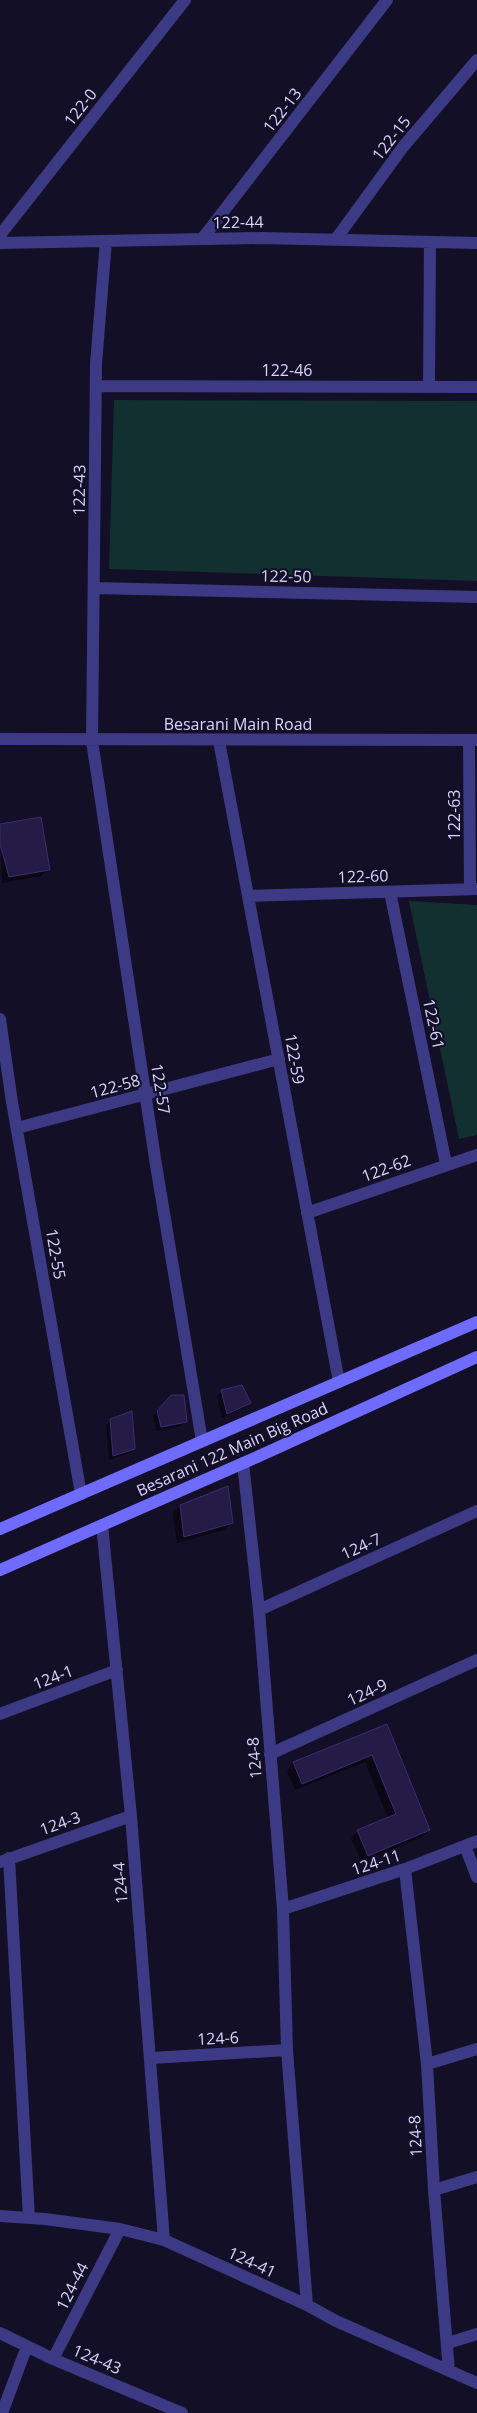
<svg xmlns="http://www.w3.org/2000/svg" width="477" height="2413" font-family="'Open Sans',sans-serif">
  <rect width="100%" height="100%" fill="#130f26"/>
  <path fill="#12302f" d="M114 400 477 401V581L109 569Z
    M409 901 477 905V1135L459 1139Z"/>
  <path fill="#0007" d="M0 825 48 869 41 876 2 883Z
    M222 1391 249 1402 245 1407 222 1418 217 1396Z
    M172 1397 185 1421 181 1426 156 1431 153 1416Z
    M111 1420 134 1448 129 1453 109 1460 106 1425Z
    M180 1506 231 1523 224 1530 177 1543 173 1513Z
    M386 1725 429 1830 422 1837 361 1862 351 1838 358 1831 388 1818 365 1762 295 1790 287 1771 294 1763Z"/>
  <path fill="#241b47" stroke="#3b2d73" d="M41 817 50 870 9 877 0 844V824Z
    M242 1385 251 1403 227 1414 221 1390Z
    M171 1395H184L187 1422 161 1427 157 1411Z
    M132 1411 135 1449 113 1456 110 1419Z
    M228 1486 233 1523 184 1537 180 1505Z
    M387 1724 430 1830 368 1856 357 1830 396 1814 372 1755 302 1784 293 1762Z"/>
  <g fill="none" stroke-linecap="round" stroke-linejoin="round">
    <path stroke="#3d3a85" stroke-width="12" d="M0 235 185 0
      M202 239 387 0
      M336 239 403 147 477 60
      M106 241 96 364 92 741 156 1165 202 1441
      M0 243 261 238 477 243
      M96 386 477 387
      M429 387 430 242
      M94 588 477 597
      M0 739 477 740
      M469 740 470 889
      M219 741 339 1382
      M390 892 446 1164
      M249 896 477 889
      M0 1019 12 1102 81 1494
      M17 1128 279 1059
      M307 1213 477 1155
      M243 1463 259 1610 283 1909 287 2050 307 2305
      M102 1525 131 1816 164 2240
      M259 1610 477 1511
      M0 1714 117 1670
      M270 1754 477 1660
      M465 1846 477 1877
      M9 1858 29 2218
      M0 1862 131 1816
      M405 1869 427 2064 434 2190 449 2371
      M283 1909 405 1869 477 1841
      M151 2058 287 2050
      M427 2064 477 2049
      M434 2190 477 2177
      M0 2216 45 2219 120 2229 164 2240 307 2305 336 2321 477 2383
      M0 2333 53 2359 182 2413
      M448 2343 477 2334
      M53 2359 120 2229
      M2 2413 27 2346"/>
    <path stroke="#6f6bff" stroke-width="12" d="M0 1529 477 1322
      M0 1570 257 1457 477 1357"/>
  </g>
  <g text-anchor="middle" stroke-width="4.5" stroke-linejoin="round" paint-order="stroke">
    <g font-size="16" fill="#d9d4ff" stroke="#130f26">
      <text transform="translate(80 107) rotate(-52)" y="6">122-0</text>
      <text transform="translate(282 110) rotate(-52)" y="6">122-13</text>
      <text transform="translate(391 138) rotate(-52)" y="6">122-15</text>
      <text transform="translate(238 222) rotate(-1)" y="6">122-44</text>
      <text x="287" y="376">122-46</text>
      <text transform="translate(79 490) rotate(-89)" y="6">122-43</text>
      <text transform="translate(286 576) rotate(1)" y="6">122-50</text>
      <text x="238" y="730">Besarani Main Road</text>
      <text transform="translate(454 815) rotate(-90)" y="6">122-63</text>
      <text transform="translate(363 876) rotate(-2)" y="6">122-60</text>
      <text transform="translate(434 1024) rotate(78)" y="6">122-61</text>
      <text transform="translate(295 1059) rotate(80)" y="6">122-59</text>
      <text transform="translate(115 1086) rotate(-15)" y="6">122-58</text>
      <text transform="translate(161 1089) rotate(81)" y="6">122-57</text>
      <text transform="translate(386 1168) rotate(-20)" y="6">122-62</text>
      <text transform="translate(56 1254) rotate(80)" y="6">122-55</text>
      <text transform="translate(232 1449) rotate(-24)" y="6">Besarani 122 Main Big Road</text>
      <text transform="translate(361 1546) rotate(-24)" y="6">124-7</text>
      <text transform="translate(53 1677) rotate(-21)" y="6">124-1</text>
      <text transform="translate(367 1692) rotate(-25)" y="6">124-9</text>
      <text transform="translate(254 1758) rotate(-95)" y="6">124-8</text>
      <text transform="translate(60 1823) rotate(-19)" y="6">124-3</text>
      <text transform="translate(376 1862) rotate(-18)" y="6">124-11</text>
      <text transform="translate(120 1883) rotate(-95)" y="6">124-4</text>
      <text transform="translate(218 2038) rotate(-3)" y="6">124-6</text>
      <text transform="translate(415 2136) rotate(-93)" y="6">124-8</text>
      <text transform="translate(252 2262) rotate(25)" y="6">124-41</text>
      <text transform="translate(72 2286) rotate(-63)" y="6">124-44</text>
      <text transform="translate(97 2359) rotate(23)" y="6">124-43</text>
    </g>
  </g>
</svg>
